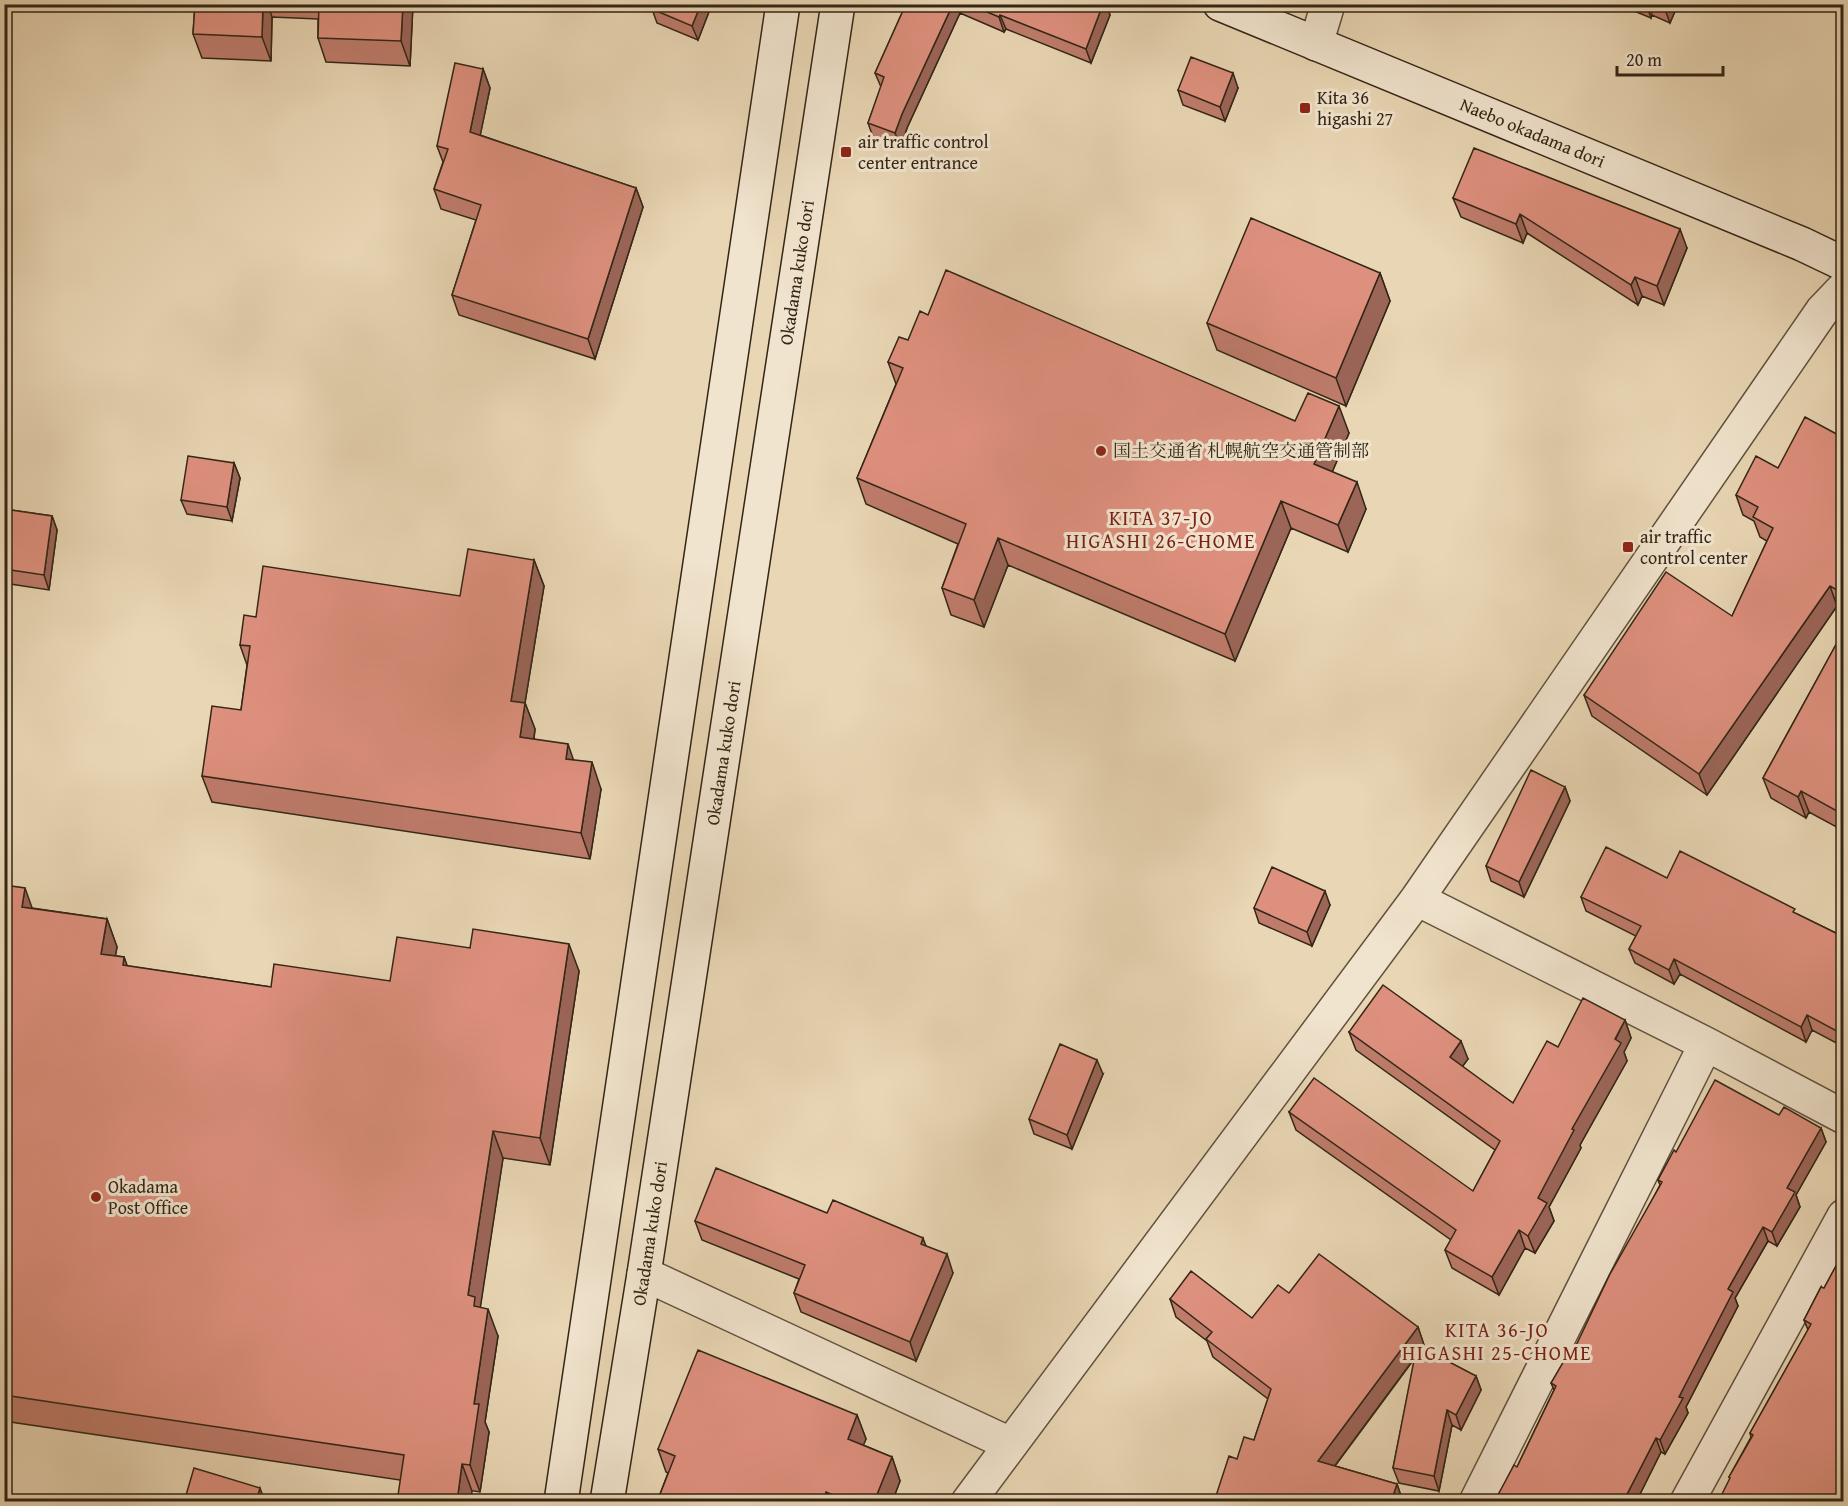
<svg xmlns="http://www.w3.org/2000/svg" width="1848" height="1506" font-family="'Gentium Book Plus','Noto Serif JP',serif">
  <rect width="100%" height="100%" fill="#e9d6b4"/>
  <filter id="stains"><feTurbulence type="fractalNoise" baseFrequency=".00333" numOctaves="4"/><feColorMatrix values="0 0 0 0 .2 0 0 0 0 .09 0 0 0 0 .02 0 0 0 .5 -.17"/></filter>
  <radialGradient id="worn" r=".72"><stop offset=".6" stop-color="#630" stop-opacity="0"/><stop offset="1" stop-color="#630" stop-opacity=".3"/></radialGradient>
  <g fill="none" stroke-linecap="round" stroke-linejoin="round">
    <g stroke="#60523e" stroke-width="36">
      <path id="minor" d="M1316 44 1328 4
        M1417 899 1706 1044 1844 1117
        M644 1274 1010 1444
        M968 1502 1417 899 1822 311 1844 288
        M1476 1502 1706 1044
        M1687 1502 1844 1216"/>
    </g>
    <g stroke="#332616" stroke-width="36">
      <g id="secondary">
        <path id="s1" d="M1220 4 1802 244 1844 264"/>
        <path d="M561 1502 783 4"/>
        <path id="s2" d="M607 1502 644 1274 838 4"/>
      </g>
    </g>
    <use href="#minor" stroke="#f1e4ce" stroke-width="33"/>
    <use href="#secondary" stroke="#f1e4ce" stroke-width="33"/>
  </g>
  <path fill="#bf7c6c" stroke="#332616" stroke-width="1.5" d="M195 4H413L410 66 326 62 318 38V19L272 17 271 61 202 58 193 34Z
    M654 4H712L698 40 657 23 652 9Z
    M906 4H1106L1110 15 1091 63 1006 29 1004 32 960 13 907 128 901 147 873 137 868 123 881 87 875 73Z
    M1617 4H1678L1670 23 1652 15 1651 18Z
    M483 69 490 88 480 135 636 188 643 207 595 359 459 315 452 295 476 220 441 209 434 189 443 162 437 146Z
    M1238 88 1225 121 1183 105 1178 90Z
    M1453 198 1687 248 1664 305 1642 296 1638 305 1527 233 1523 243 1461 217Z
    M1380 273 1390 301 1346 406 1217 350 1207 323Z
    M928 315 1295 421 1349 433 1332 472 1366 509 1348 552 1291 528 1235 661 1008 565 984 627 951 615 942 588 958 544 866 504 857 478 896 384 888 362 908 340Z
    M1844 438V610L1837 606 1707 795 1592 716 1584 695 1732 616 1767 541 1760 537 1754 521 1743 515 1736 495 1778 468Z
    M234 463 240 478 232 521 187 514 181 500Z
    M4 509 52 516 57 530 49 590 4 583Z
    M534 560 544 586 525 703 535 729 534 739 573 760 601 789 590 859 212 802 202 776 241 710 247 665 240 645 256 617 460 596Z
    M1844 630V831L1809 812 1806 818 1771 798 1763 778Z
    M1565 787 1570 801 1524 897 1491 881 1486 866Z
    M1667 878 1797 914 1844 937V1047L1812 1030 1806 1042 1680 974 1674 984 1635 963 1629 949 1636 936 1586 911 1581 897Z
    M4 885 32 908 107 919 117 947 115 956 124 957 127 966 271 987 579 971 550 1165 503 1158 480 1307 498 1336 485 1422 489 1432 480 1492 4 1421Z
    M1330 905 1312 946 1259 923 1254 908Z
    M1625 1020 1631 1038 1624 1052 1627 1061 1580 1145 1581 1148 1549 1207 1554 1221 1535 1253 1525 1248 1499 1295 1452 1268 1445 1250 1451 1240 1296 1130 1289 1112 1473 1191 1495 1150 1356 1050 1349 1032 1468 1059 1462 1067 1513 1103 1558 1047Z
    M1103 1074 1072 1149 1034 1134 1029 1119Z
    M1779 1115 1821 1128 1826 1142 1796 1195 1800 1207 1777 1246 1768 1241 1735 1298 1738 1306 1686 1407 1688 1413 1665 1454 1661 1452 1636 1502H1500L1498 1495 1517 1467 1554 1390 1551 1383 1572 1354 1660 1185 1658 1180 1676 1152Z
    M827 1213 926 1246 953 1273 916 1361 801 1312 794 1293 799 1279 702 1240 695 1221Z
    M1821 1287 1844 1502 1730 1479 1729 1477 1751 1437 1750 1433 1808 1330 1804 1320Z
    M1289 1293 1418 1327 1424 1345 1422 1348 1476 1376 1481 1390 1461 1430 1452 1425 1439 1491 1399 1483 1393 1468 1415 1358 1335 1466 1397 1484 1403 1502H1214L1254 1440 1268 1399 1213 1357 1207 1341 1176 1317 1170 1299 1252 1318Z
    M857 1415 866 1439 863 1445 892 1457 900 1481 892 1502H657L668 1473 666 1472 658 1449Z"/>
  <path fill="#9b6558" stroke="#332616" stroke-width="1.5" d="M263 4H268L272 17 271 61 262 37Z
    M403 4H413L410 66 401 41Z
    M701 4H712L698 40 692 26Z
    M953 4H957L960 13 907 128 901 147 895 133 902 114Z
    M1103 4H1106L1110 15 1091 63 1086 49Z
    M1646 4H1648L1652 15 1651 18Z
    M1663 4H1678L1670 23Z
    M1000 15 1006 29 1004 32 999 17Z
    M483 69 490 88 477 151 470 132Z
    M1233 73 1238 88 1225 121 1220 107Z
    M636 188 643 207 595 359 588 339Z
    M1520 214 1527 233 1523 243 1516 224Z
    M1680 229 1687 248 1664 305 1657 286Z
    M1380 273 1390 301 1346 406 1336 378Z
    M1635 277 1642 296 1638 305 1631 285Z
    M1339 406 1349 433 1324 491 1314 464Z
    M234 463 240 478 232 521 227 507Z
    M1357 482 1366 509 1348 552 1338 525Z
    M1281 501 1291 528 1235 661 1225 634Z
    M52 516 57 530 49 590 44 575Z
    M998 538 1008 565 984 627 974 600Z
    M534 560 544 586 521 727 511 701Z
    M1830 586 1837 606 1707 795 1699 774Z
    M525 703 535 729 530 764 520 737Z
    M568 744 577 770 566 759Z
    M592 762 601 789 590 859 581 833Z
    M1565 787 1570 801 1524 897 1519 882Z
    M1801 791 1809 812 1806 818 1798 797Z
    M25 888 35 916 22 907Z
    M1325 891 1330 905 1312 946 1307 932Z
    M107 919 117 947 111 981 101 954Z
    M569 944 579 971 550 1165 540 1138Z
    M124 957 134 984 123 965Z
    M1674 959 1680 974 1674 984 1669 970Z
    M1807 1015 1812 1030 1806 1042 1801 1027Z
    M1625 1020 1631 1038 1624 1052 1627 1061 1580 1145 1581 1148 1549 1207 1554 1221 1535 1253 1528 1236 1538 1198Z
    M1461 1041 1468 1059 1456 1075 1450 1057Z
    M1097 1060 1103 1074 1072 1149 1067 1135Z
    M1821 1128 1826 1142 1796 1195 1800 1207 1777 1246 1772 1232 1787 1188Z
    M493 1131 503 1158 480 1310 485 1324 468 1295Z
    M1763 1227 1768 1241 1735 1298 1738 1306 1686 1407 1688 1413 1665 1454 1660 1440 1679 1397 1728 1289Z
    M1519 1230 1525 1248 1499 1295 1492 1277Z
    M923 1238 930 1257 921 1244Z
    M947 1254 953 1273 916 1361 910 1342Z
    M488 1309 498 1336 485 1422 489 1432 480 1492 470 1465 474 1404Z
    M1418 1327 1424 1345 1325 1479 1318 1461Z
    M1476 1376 1481 1390 1461 1430 1456 1415Z
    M1447 1410 1452 1425 1439 1491 1434 1476Z
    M857 1415 866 1439 856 1463 848 1439Z
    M1656 1438 1661 1452 1636 1502H1623Z
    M892 1457 900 1481 892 1502H874Z
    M462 1464 472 1491 471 1502H457Z
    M1397 1484 1403 1502H1391Z
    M260 1488 265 1502H256Z
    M826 1492 830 1502H823Z"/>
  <path fill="#de907e" stroke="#332616" stroke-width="1.5" d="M195 4H263L262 37 193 34Z
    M319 4H403L401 41 318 38Z
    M654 4H701L692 26 652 9Z
    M906 4H953L902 114 895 133 868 123 884 77 875 73Z
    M968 4H1103L1086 49 1000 15 999 17Z
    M1191 57 1233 73 1220 107 1178 90Z
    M455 63 483 69 470 132 636 188 588 339 452 295 481 205 434 189 448 149 437 146Z
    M1474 148 1680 229 1657 286 1635 277 1631 285 1520 214 1516 224 1453 198Z
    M1251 218 1380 273 1336 378 1207 323Z
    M946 270 1295 421 1308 393 1339 406 1314 464 1357 482 1338 525 1281 501 1225 634 998 538 974 600 942 588 966 524 857 478 903 368 888 362 899 337 908 340 920 311 928 315Z
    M1805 417 1844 438V594L1830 586 1699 774 1584 695 1666 572 1732 616 1773 528 1753 517 1758 507 1736 495 1756 456 1778 468Z
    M188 456 234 463 227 507 181 500Z
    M4 509 52 516 44 575 4 569Z
    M468 549 534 560 511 701 525 703 520 737 568 744 566 759 592 762 581 833 202 776 212 706 241 710 250 646 240 645 244 615 256 617 263 566 460 596Z
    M1844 630V815L1801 791 1798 797 1763 778Z
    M1531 770 1565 787 1519 882 1486 866Z
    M1606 847 1667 878 1680 851 1795 909 1793 912 1844 937V1035L1807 1015 1801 1027 1674 959 1669 970 1629 949 1641 926 1581 897Z
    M1272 867 1325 891 1307 932 1254 908Z
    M4 885 25 888 22 907 107 919 101 954 124 957 123 965 271 987 274 964 390 981 397 937 470 948 473 929 569 944 540 1138 493 1131 468 1295 475 1297 474 1306 488 1309 474 1404H479L470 1465 462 1464 457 1502H397L404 1455 4 1395Z
    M1383 985 1461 1041 1450 1057 1513 1103 1547 1041 1558 1047 1583 998 1625 1020 1615 1039 1621 1043 1572 1129 1574 1130 1538 1198 1547 1203 1528 1236 1519 1230 1492 1277 1445 1250 1456 1230 1289 1112 1314 1078 1473 1191 1500 1141 1349 1032Z
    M1060 1044 1097 1060 1067 1135 1029 1119Z
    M1715 1080 1779 1115 1784 1107 1821 1128 1787 1188 1795 1192 1772 1232 1763 1227 1728 1289 1733 1292 1679 1397 1683 1398 1660 1440 1656 1438 1623 1502H1500L1502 1497 1498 1495 1514 1465 1517 1467 1556 1386 1551 1383 1569 1352 1572 1354 1610 1274 1662 1182 1658 1180 1674 1150 1676 1152Z
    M716 1168 827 1213 833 1200 923 1238 921 1244 947 1254 910 1342 794 1293 805 1265 695 1221Z
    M1844 1251V1502H1718L1730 1478 1729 1477 1753 1435 1750 1433 1811 1324 1804 1320 1821 1287 1824 1288Z
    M1319 1254 1418 1327 1318 1461 1397 1484 1391 1502H1214L1229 1456 1237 1459 1244 1437 1254 1440 1271 1389 1206 1339 1212 1332 1170 1299 1191 1271 1252 1318 1278 1285 1289 1293Z
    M1417 1345 1476 1376 1456 1415 1447 1410 1434 1476 1393 1468Z
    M698 1350 857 1415 848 1439 892 1457 874 1502H850L826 1492 823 1502H657L675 1456 658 1449Z
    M194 1468 260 1488 256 1502H184Z"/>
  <g fill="#8f2418" stroke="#f1e4ce" stroke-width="2">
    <rect x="1299" y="102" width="12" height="12" rx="3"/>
    <rect x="840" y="146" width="12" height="12" rx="3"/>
    <circle cx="1101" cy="451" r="6"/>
    <rect x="1622" y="541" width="12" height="12" rx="3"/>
    <circle cx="96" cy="1197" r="6"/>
  </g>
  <g text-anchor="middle" stroke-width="6" stroke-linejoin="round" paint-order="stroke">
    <g font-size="18" fill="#332616" stroke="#f1e4ce" text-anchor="start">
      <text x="1317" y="104">Kita 36<tspan x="1317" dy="21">higashi 27</tspan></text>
      <text x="858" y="148">air traffic control<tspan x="858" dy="21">center entrance</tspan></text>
      <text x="1113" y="457">国土交通省 札幌航空交通管制部</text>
      <text x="1640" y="543">air traffic<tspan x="1640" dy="21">control center</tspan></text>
      <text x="108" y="1193">Okadama<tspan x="108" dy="21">Post Office</tspan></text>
    </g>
    <g font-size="18" fill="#332616" stroke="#f1e4ce">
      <text dy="6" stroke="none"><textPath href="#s1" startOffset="338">Naebo okadama dori</textPath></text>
      <text dy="6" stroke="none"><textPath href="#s2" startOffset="1244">Okadama kuko dori</textPath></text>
      <text dy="6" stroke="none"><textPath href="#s2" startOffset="758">Okadama kuko dori</textPath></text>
      <text dy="6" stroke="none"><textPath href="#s2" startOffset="272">Okadama kuko dori</textPath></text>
    </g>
    <g font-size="20" letter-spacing="1.5" fill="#7a1f14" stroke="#f1e4ce">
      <text x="1161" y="525">KITA 37-JO<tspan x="1161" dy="23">HIGASHI 26-CHOME</tspan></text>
      <text x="1497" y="1337">KITA 36-JO<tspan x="1497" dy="23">HIGASHI 25-CHOME</tspan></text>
    </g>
  </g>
  <rect width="1848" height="1506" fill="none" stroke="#e9d6b4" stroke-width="24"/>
  <rect x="6" y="6" width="1836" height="1494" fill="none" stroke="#332616" stroke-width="3"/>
  <rect x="12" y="12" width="1824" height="1482" fill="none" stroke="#332616" stroke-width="1.5"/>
  <path d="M1617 66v9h106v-9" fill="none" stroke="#332616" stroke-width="3"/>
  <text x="1626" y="66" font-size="18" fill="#332616" stroke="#f1e4ce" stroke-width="4.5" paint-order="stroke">20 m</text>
  <rect width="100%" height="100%" filter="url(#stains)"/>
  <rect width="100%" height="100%" fill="url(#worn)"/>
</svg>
